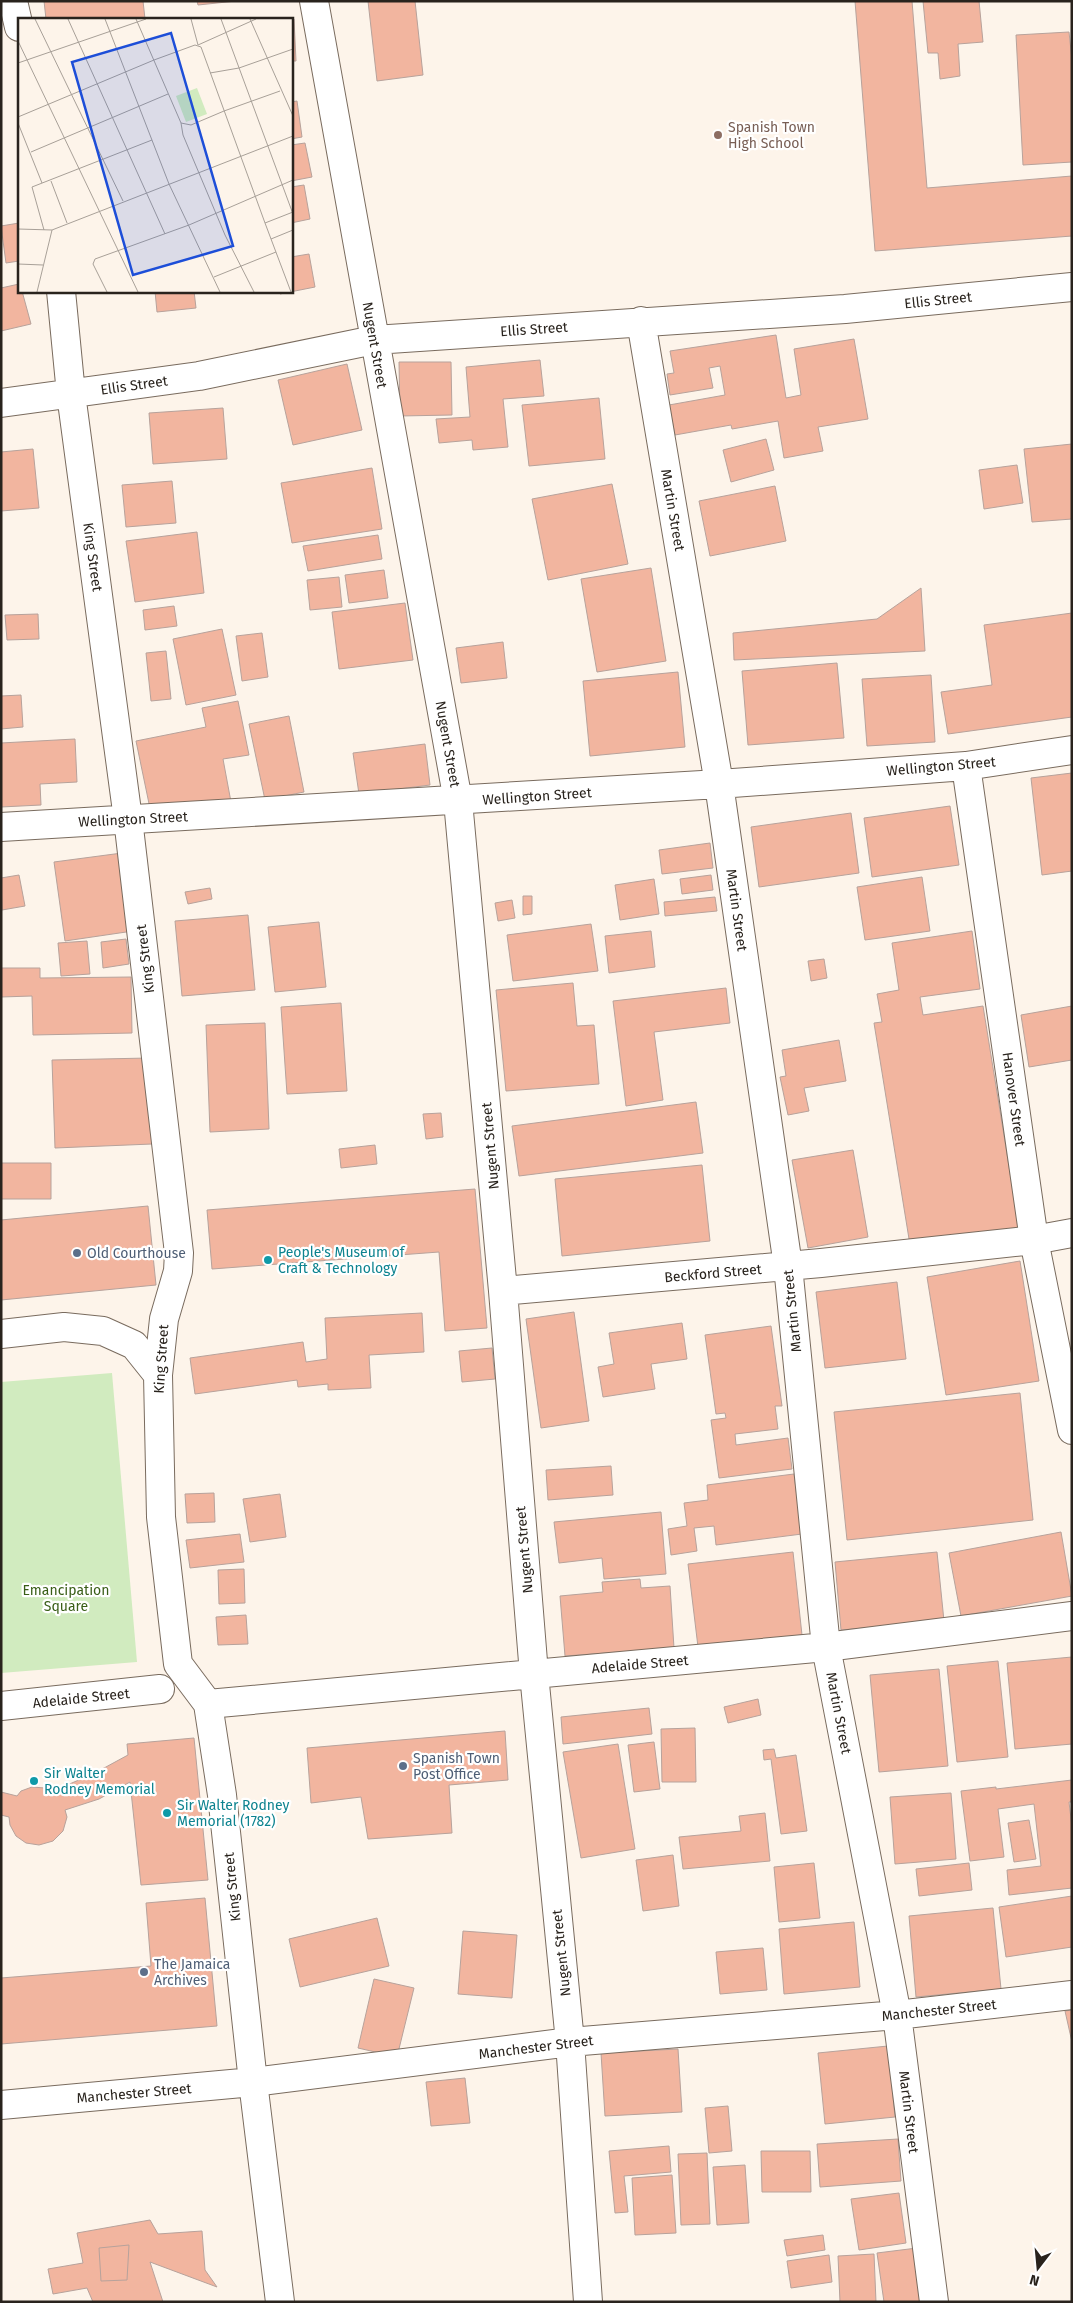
<svg xmlns="http://www.w3.org/2000/svg" width="1073" height="2303" font-family="'Fira Sans',sans-serif">
  <rect width="100%" height="100%" fill="#fdf4ea"/>
  <path fill="#d1ebbf" d="M112 1373 137 1662 1 1673V1382Z"/>
  <path fill="#f2b59f" stroke="#b7a29b" d="M44 1H143L145 19H46Z
    M197 1H236L198 5Z
    M368 1H415L423 75 377 81Z
    M855 1H912L927 188 1072 176V236L875 251Z
    M923 1H979L983 42 958 44 960 76 940 79 938 53H928Z
    M291 19H294L296 61H291Z
    M1069 32 1072 60V162L1023 165 1016 35Z
    M297 101 302 137 291 139V102Z
    M305 143 312 177 291 181V145Z
    M304 185 310 219 291 223V187Z
    M19 223V261L6 263 1 226Z
    M309 254 315 287 280 294V291H291V257Z
    M19 284V291H22L31 324 1 331V288Z
    M155 291H194L196 308 157 312Z
    M776 335 786 398 801 395 794 349 854 339 868 419 818 427 823 451 784 458 778 421 732 429 731 425 675 435 669 405 725 395 720 366 709 368 713 388 670 395 667 374 674 373 670 351Z
    M540 360 544 396 503 399 508 447 473 450 472 440 439 443 436 419 470 417 466 367Z
    M399 362H451L452 415 400 416Z
    M347 364 362 430 293 445 278 380Z
    M599 398 605 459 529 466 522 405Z
    M223 408 227 459 153 464 149 413Z
    M766 439 774 470 731 482 723 450Z
    M1072 444V519L1032 522 1024 449Z
    M33 449 39 508 1 511V452Z
    M1017 465 1023 503 984 509 979 470Z
    M372 468 382 529 292 543 281 483Z
    M172 481 176 523 126 527 122 485Z
    M612 484 628 564 548 580 532 499Z
    M775 486 786 541 710 556 699 501Z
    M197 532 204 593 135 602 126 541Z
    M378 535 382 559 308 571 303 546Z
    M651 568 666 661 597 672 581 579Z
    M384 570 388 598 349 603 345 575Z
    M339 577 342 607 310 610 307 580Z
    M921 588 925 651 734 660 733 633 877 619Z
    M405 603 413 660 339 669 332 612Z
    M174 606 177 626 145 630 143 610Z
    M1072 613V717L948 734 941 692 992 685 984 625Z
    M38 614 39 639 7 640 5 615Z
    M222 629 236 695 186 705 173 639Z
    M262 633 268 677 242 681 236 636Z
    M503 642 507 678 461 683 456 648Z
    M166 651 171 699 151 701 146 653Z
    M837 663 844 738 748 745 742 671Z
    M678 672 685 747 590 756 583 681Z
    M931 675 935 742 867 746 862 679Z
    M21 695 23 727 1 729V696Z
    M238 701 249 755 223 759 231 802 152 818 136 741 206 727 202 708Z
    M289 716 304 792 265 800 249 724Z
    M75 739 77 782 40 784 41 805 1 807V743Z
    M425 744 430 785 359 794 353 753Z
    M1072 773V871L1042 875 1031 778Z
    M950 806 959 865 872 877 864 818Z
    M851 813 859 873 759 887 751 827Z
    M710 843 713 868 662 874 659 850Z
    M122 853 133 931 65 941 54 862Z
    M19 875 25 906 2 910 1 878Z
    M711 875 713 890 682 894 680 879Z
    M922 877 930 931 865 940 857 887Z
    M654 879 659 914 620 920 615 885Z
    M210 888 212 899 188 904 185 892Z
    M523 896H532V914L523 915Z
    M715 897 717 911 665 916 664 902Z
    M512 900 515 918 498 921 495 903Z
    M248 915 255 990 182 996 175 921Z
    M319 922 326 987 275 992 268 927Z
    M591 924 598 971 513 981 507 935Z
    M651 931 655 967 609 973 605 936Z
    M972 931 980 989 920 997 923 1015 983 1006 1019 1228 910 1245 874 1023 882 1022 877 994 899 990 892 943Z
    M126 939 129 964 103 968 101 942Z
    M87 941 90 974 61 976 58 943Z
    M824 959 827 978 811 981 808 961Z
    M1 968H40V978L131 977 132 1033 33 1035 32 996 1 997Z
    M573 983 577 1026 594 1025 599 1084 506 1091 496 990Z
    M726 988 730 1023 654 1032 663 1100 626 1106 613 1001Z
    M341 1003 347 1091 287 1094 281 1007Z
    M1072 1006V1060L1029 1067 1021 1015Z
    M265 1023 269 1129 210 1132 206 1025Z
    M839 1040 846 1081 804 1088 809 1111 788 1115 780 1077 786 1076 782 1050Z
    M149 1058 152 1144 55 1148 52 1060Z
    M696 1102 703 1153 519 1176 512 1126Z
    M441 1113 443 1137 426 1139 423 1114Z
    M375 1145 377 1164 341 1168 339 1149Z
    M853 1150 868 1237 808 1248 792 1160Z
    M1 1163H51V1199H1Z
    M702 1165 710 1241 562 1256 555 1179Z
    M475 1189 487 1328 445 1331 439 1252 212 1269 207 1210Z
    M148 1206 156 1285 1 1300V1220Z
    M1020 1261 1039 1381 946 1395 927 1277Z
    M897 1282 906 1359 825 1368 816 1292Z
    M574 1312 589 1421 541 1428 526 1319Z
    M422 1313 424 1352 369 1355 371 1388 328 1390V1384L298 1387 297 1380 195 1394 190 1358 303 1342 306 1362 327 1359 325 1318Z
    M682 1323 687 1359 651 1364 655 1389 603 1397 598 1367 614 1364 609 1333Z
    M771 1326 782 1406H775L778 1429 735 1434 736 1445 788 1438 792 1469 719 1478 711 1420 726 1418 725 1413 716 1414 705 1335Z
    M492 1348 495 1379 462 1382 459 1351Z
    M1020 1393 1033 1520 847 1540 834 1412Z
    M611 1466 613 1495 548 1500 546 1470Z
    M794 1474 802 1534 716 1545 714 1526 694 1528 697 1551 671 1555 668 1529 687 1526 684 1503 708 1500 707 1485Z
    M214 1493 215 1522 187 1523 185 1494Z
    M280 1494 286 1537 250 1542 243 1499Z
    M661 1512 666 1574 604 1579 602 1558 559 1563 554 1522Z
    M1061 1532 1072 1596 961 1616 949 1553Z
    M240 1534 244 1562 190 1568 186 1540Z
    M793 1552 802 1635 698 1647 688 1564Z
    M937 1552 944 1621 841 1630 835 1562Z
    M244 1569 245 1603 219 1604 218 1570Z
    M640 1579 641 1588 670 1586 674 1648 565 1656 560 1596 603 1592 602 1582Z
    M246 1615 248 1644 218 1645 216 1617Z
    M1072 1657V1744L1015 1749 1007 1663Z
    M998 1661 1008 1757 957 1762 947 1666Z
    M939 1669 948 1766 879 1772 870 1675Z
    M758 1699 761 1715 728 1723 724 1707Z
    M649 1708 652 1734 563 1744 561 1717Z
    M695 1728 696 1782H662L661 1729Z
    M505 1731 508 1780 449 1785 452 1833 368 1839 361 1797 311 1803 307 1748Z
    M194 1738 208 1880 141 1885 130 1782 99 1799 65 1810 67 1817 63 1831 53 1841 39 1845 26 1843 16 1836 10 1825 9 1817 1 1815V1792L17 1796 21 1791 32 1787 45 1788 53 1791 93 1774 128 1755 127 1744Z
    M654 1742 660 1789 634 1792 628 1745Z
    M618 1744 635 1849 581 1858 563 1752Z
    M774 1749 776 1758 796 1755 807 1831 781 1834 771 1759 764 1760 763 1750Z
    M1072 1780V1802H1069L1072 1827V1888L1009 1895 1007 1870 1041 1866 1034 1804 998 1809 1004 1857 970 1861 961 1791 996 1787V1789Z
    M951 1793 956 1859 895 1864 890 1797Z
    M765 1813 770 1861 683 1869 679 1837 741 1831 739 1816Z
    M1029 1820 1036 1859 1014 1862 1008 1823Z
    M673 1855 679 1906 643 1911 636 1860Z
    M814 1863 820 1918 779 1922 774 1867Z
    M969 1863 972 1890 919 1896 916 1869Z
    M1072 1896V1947L1006 1957 999 1907Z
    M205 1898 217 2026 1 2044V1978L151 1966 146 1903Z
    M993 1908 1001 1989 916 1997 909 1916Z
    M377 1918 389 1966 300 1987 289 1939Z
    M854 1922 860 1987 784 1994 779 1929Z
    M463 1931 517 1935 512 1998 458 1994Z
    M763 1948 767 1990 720 1994 716 1952Z
    M374 1979 414 1988 397 2057 358 2048Z
    M1072 2010V2042L1065 2011Z
    M888 2046 895 2117 825 2124 818 2053Z
    M678 2049 682 2112 605 2116 601 2053Z
    M465 2078 470 2123 431 2126 426 2082Z
    M728 2106 732 2151 709 2153 705 2108Z
    M898 2139 901 2181 820 2187 817 2144Z
    M669 2146 671 2172 624 2176 628 2212 615 2213 609 2151Z
    M761 2151H810L811 2192H762Z
    M707 2153 710 2224 681 2225 678 2154Z
    M745 2165 749 2223 717 2225 713 2167Z
    M672 2175 676 2233 635 2235 632 2178Z
    M899 2193 906 2243 859 2250 851 2199Z
    M150 2220 158 2234 202 2231 205 2270 217 2287 150 2262 163 2302H93L87 2288 53 2294 48 2269 83 2263 77 2233Z
    M823 2235 825 2250 787 2256 784 2240Z
    M129 2245 127 2280 101 2281 99 2248Z
    M917 2248 925 2302H884L877 2253Z
    M874 2254 876 2302H840L838 2256Z
    M829 2255 832 2282 791 2288 787 2261Z"/>
  <g fill="none" stroke-linecap="round" stroke-linejoin="round">
    <g stroke="#796b5e" stroke-width="30">
      <path id="minor" d="M13 1 19 27
        M314 1 458 801 503 1291 534 1674 570 2042 588 2302
        M61 291 71 394 128 819 179 1253 178 1271 164 1319 158 1375
        M641 321 719 784 788 1266 826 1647 897 2015 934 2302
        M1 403 199 376 374 340 845 309 1072 287
        M966 766 1034 1240 1072 1430
        M1 827 719 784 966 766 1072 750
        M503 1291 821 1263 1034 1240 1072 1233
        M208 1704 826 1647 1072 1616
        M1 1706 160 1689
        M253 2082 570 2042 897 2015 1072 1995"/>
    </g>
    <g stroke="#796b5e" stroke-width="30">
      <path id="major" d="M1 1334 64 1327 103 1331 134 1345 158 1375 161 1517 178 1664 208 1704 222 1795 253 2082 280 2302
        M1 2105 253 2082"/>
    </g>
    <use href="#minor" stroke="#fff" stroke-width="28"/>
    <use href="#major" stroke="#fff" stroke-width="28"/>
  </g>
  <circle fill="#8d6e63" stroke="#fff" stroke-width="2" cx="718" cy="135" r="5"/>
  <g fill="#5c6f8a" stroke="#fff" stroke-width="2">
    <circle cx="77" cy="1253" r="5"/>
    <circle cx="403" cy="1766" r="5"/>
    <circle cx="144" cy="1972" r="5"/>
  </g>
  <g fill="#0f9aa8" stroke="#fff" stroke-width="2">
    <circle cx="268" cy="1260" r="5"/>
    <circle cx="34" cy="1781" r="5"/>
    <circle cx="167" cy="1813" r="5"/>
  </g>
  <g text-anchor="middle" stroke-width="4.5" stroke-linejoin="round" paint-order="stroke">
    <g font-size="14" fill="#785e54" stroke="#fff" text-anchor="start">
      <text x="728" y="132">Spanish Town<tspan x="728" dy="16">High School</tspan></text>
    </g>
    <g font-size="14" fill="#29231d" stroke="#fff">
      <text transform="translate(938 300) rotate(-6)" y="5">Ellis Street</text>
      <text transform="translate(534 329) rotate(-4)" y="5">Ellis Street</text>
      <text transform="translate(375 345) rotate(80)" y="5">Nugent Street</text>
      <text transform="translate(134 385) rotate(-8)" y="5">Ellis Street</text>
      <text transform="translate(673 510) rotate(80)" y="5">Martin Street</text>
      <text transform="translate(93 557) rotate(82)" y="5">King Street</text>
      <text transform="translate(448 744) rotate(80)" y="5">Nugent Street</text>
      <text transform="translate(941 766) rotate(-5)" y="5">Wellington Street</text>
      <text transform="translate(537 796) rotate(-4)" y="5">Wellington Street</text>
      <text transform="translate(133 819) rotate(-3)" y="5">Wellington Street</text>
      <text transform="translate(737 910) rotate(82)" y="5">Martin Street</text>
      <text transform="translate(145 959) rotate(-97)" y="5">King Street</text>
      <text transform="translate(1014 1099) rotate(82)" y="5">Hanover Street</text>
      <text transform="translate(490 1146) rotate(-95)" y="5">Nugent Street</text>
      <text transform="translate(713 1273) rotate(-5)" y="5">Beckford Street</text>
      <text transform="translate(792 1311) rotate(-96)" y="5">Martin Street</text>
      <text transform="translate(161 1359) rotate(-86)" y="5">King Street</text>
      <text transform="translate(524 1550) rotate(-95)" y="5">Nugent Street</text>
      <text transform="translate(640 1664) rotate(-5)" y="5">Adelaide Street</text>
      <text transform="translate(81 1698) rotate(-6)" y="5">Adelaide Street</text>
      <text transform="translate(839 1713) rotate(79)" y="5">Martin Street</text>
      <text transform="translate(232 1887) rotate(-96)" y="5">King Street</text>
      <text transform="translate(561 1953) rotate(-96)" y="5">Nugent Street</text>
      <text transform="translate(939 2010) rotate(-6)" y="5">Manchester Street</text>
      <text transform="translate(536 2047) rotate(-7)" y="5">Manchester Street</text>
      <text transform="translate(134 2093) rotate(-5)" y="5">Manchester Street</text>
      <text transform="translate(909 2112) rotate(83)" y="5">Martin Street</text>
    </g>
    <g font-size="14" fill="#0d838f" stroke="#fff" text-anchor="start">
      <text x="278" y="1257">People's Museum of<tspan x="278" dy="16">Craft &amp; Technology</tspan></text>
      <text x="44" y="1778">Sir Walter<tspan x="44" dy="16">Rodney Memorial</tspan></text>
      <text x="177" y="1810">Sir Walter Rodney<tspan x="177" dy="16">Memorial (1782)</tspan></text>
    </g>
    <g font-size="14" fill="#4e5e75" stroke="#fff" text-anchor="start">
      <text x="87" y="1258">Old Courthouse</text>
      <text x="413" y="1763">Spanish Town<tspan x="413" dy="16">Post Office</tspan></text>
      <text x="154" y="1969">The Jamaica<tspan x="154" dy="16">Archives</tspan></text>
    </g>
    <g font-size="14" fill="#395e17" stroke="#fff">
      <text x="66" y="1595">Emancipation<tspan x="66" dy="16">Square</tspan></text>
    </g>
  </g>
  <g transform="translate(18 18)">
    <rect width="275" height="275" fill="#fdf4ea"/>
    <path d="M179 70 189 96 168 104 158 78Z" fill="#d1ebbf"/>
    <path fill="none" stroke="#a8a098" stroke-width="1" d="M17 1 105 183M50 1 147 216M87 1 151 166 202 274M118 1 163 105 173 107 206 93M173 1 180 27 238 1M203 1 275 196M232 1 275 98M0 23 120 274M136 42 177 27 183 29 247 205 275 194M0 45 128 1M192 55 221 50 275 31M206 93 262 73M0 99 136 42M0 105 24 165M163 105 165 117 207 217 236 274M13 134 150 76M33 163 49 205M247 205 273 274M0 211 34 212 19 274M26 212 14 169 134 122M34 212 275 118M253 221 275 212M0 246 25 247M196 259 258 234M89 274 75 246 77 241 171 207 275 162"/>
    <path fill="#1d4ed8" fill-opacity="0.15" stroke="#1d4ed8" stroke-width="2.5" d="M153 15 215 228 115 257 54 44Z"/>
    <rect width="275" height="275" fill="none" stroke="#29231d" stroke-width="2.5"/>
  </g>
  <rect width="1073" height="2303" fill="none" stroke="#29231d" stroke-width="5"/>
  <g transform="translate(1038 2268) rotate(196)" stroke="#ffffff" stroke-width="4" paint-order="stroke">
  <path d="M0-4L9 19L0 12L-9 19Z" fill="#29231d"/>
  <text y="-8" font-size="14" font-weight="bold" text-anchor="middle" fill="#29231d">N</text>
  </g>
</svg>
